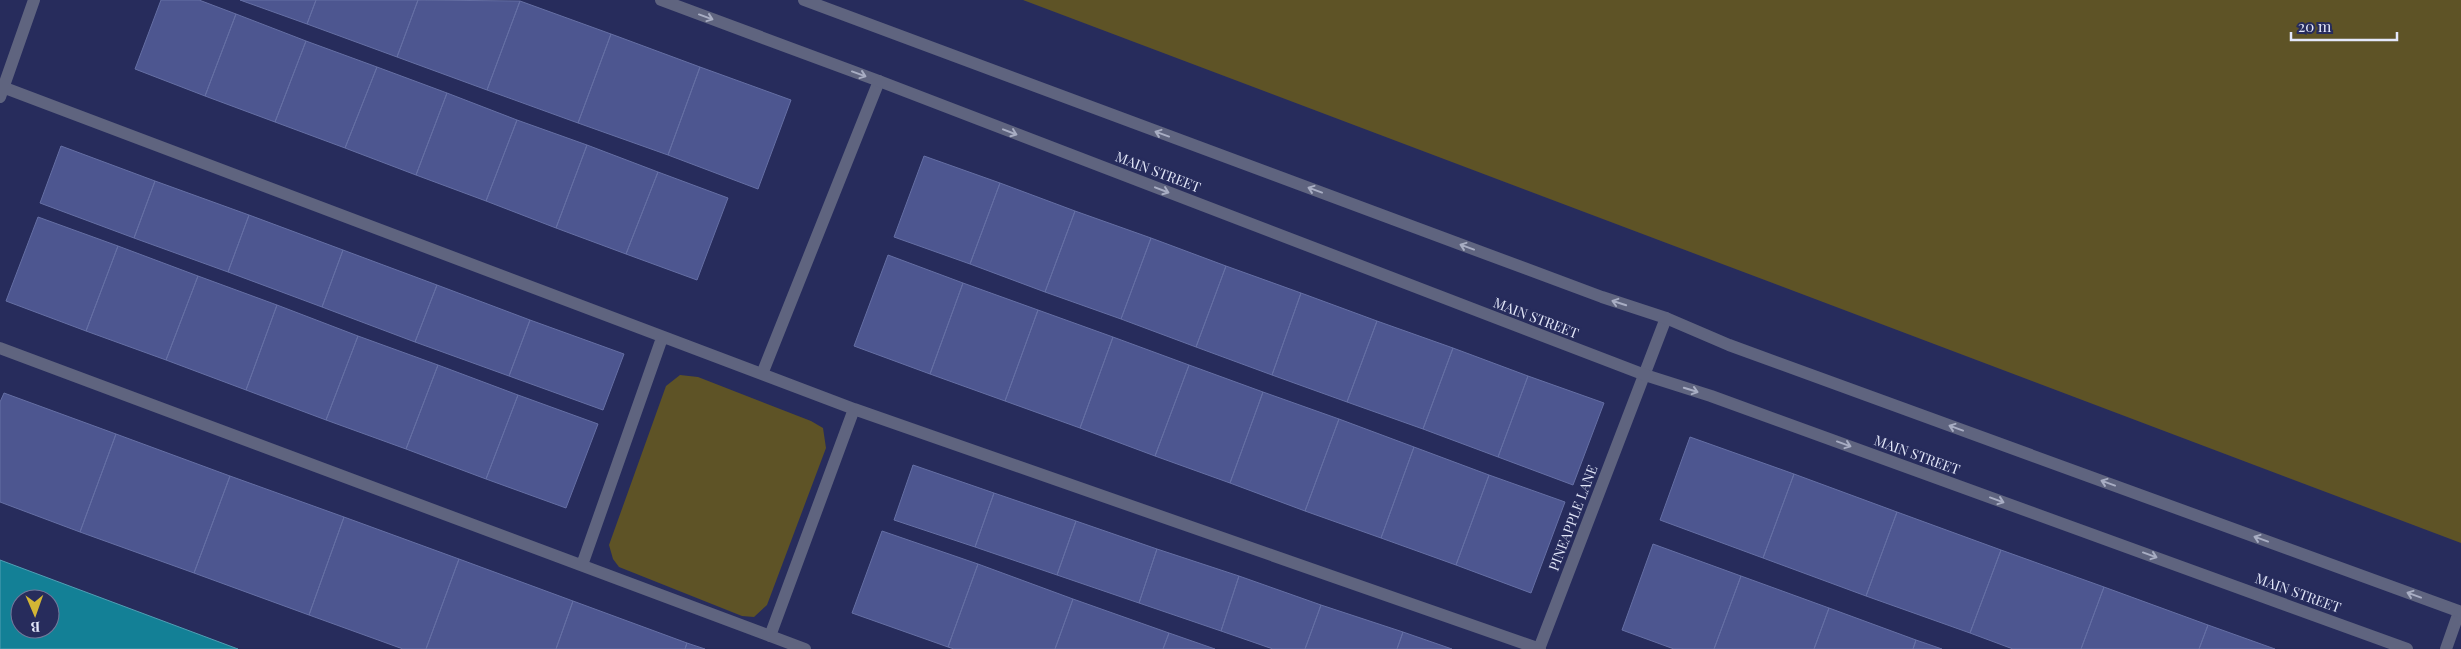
<svg xmlns="http://www.w3.org/2000/svg" width="2461" height="649" font-family="'Playfair Display',serif">
  <rect width="100%" height="100%" fill="#272c5c"/>
  <path fill="#5e5326" d="M1023 0H2461V543Z
    M680 375 698 377 811 421 823 428 826 448 767 605 754 617 742 616 619 567 613 559 609 545 666 386Z"/>
  <path fill="#138096" stroke="#529fb4" fill-rule="evenodd" d="M0 560 238 649H0ZM20 599H50V629H20Z"/>
  <path fill="#4d5690" stroke="#656fa4" d="M161 0H199L236 14 205 96 135 69Z
    M240 0H316L307 24Z
    M316 0H418L397 57 307 24Z
    M418 0 520 1 487 90 397 57Z
    M520 1 611 34 578 123 487 90Z
    M236 14 306 41 275 122 205 96Z
    M611 34 700 67 668 155 578 123Z
    M306 41 377 67 345 148 275 122Z
    M377 67 447 93 416 175 345 148Z
    M700 67 791 100 758 189 668 155Z
    M447 93 517 120 486 201 416 175Z
    M517 120 587 145 556 228 486 201Z
    M587 145 658 172 626 254 556 228Z
    M61 146 155 181 134 238 40 203Z
    M924 156 1000 183 970 264 894 237Z
    M658 172 728 198 697 280 626 254Z
    M155 181 249 215 228 272 134 238Z
    M1000 183 1075 211 1045 292 970 264Z
    M1075 211 1151 238 1121 319 1045 292Z
    M249 215 343 250 322 307 228 272Z
    M38 217 118 246 86 331 6 301Z
    M1151 238 1226 266 1196 347 1121 319Z
    M118 246 198 276 166 360 86 331Z
    M343 250 437 285 415 342 322 307Z
    M888 255 963 283 930 374 854 346Z
    M1226 266 1301 293 1272 375 1196 347Z
    M198 276 277 305 246 390 166 360Z
    M963 283 1038 310 1005 401 930 374Z
    M437 285 530 320 509 376 415 342Z
    M1301 293 1377 321 1347 402 1272 375Z
    M277 305 358 336 326 420 246 390Z
    M1038 310 1113 337 1080 428 1005 401Z
    M530 320 624 354 603 410 509 376Z
    M1377 321 1453 348 1423 429 1347 402Z
    M358 336 438 365 406 449 326 420Z
    M1113 337 1189 365 1155 456 1080 428Z
    M1453 348 1528 376 1498 457 1423 429Z
    M438 365 518 395 486 479 406 449Z
    M1189 365 1263 392 1230 483 1155 456Z
    M1528 376 1604 403 1573 485 1498 457Z
    M1263 392 1339 419 1305 511 1230 483Z
    M4 393 116 434 80 532 0 502V402Z
    M518 395 598 424 566 508 486 479Z
    M1339 419 1414 447 1381 538 1305 511Z
    M116 434 230 476 194 573 80 532Z
    M1690 437 1794 474 1763 558 1660 520Z
    M1414 447 1489 475 1456 565 1381 538Z
    M913 465 994 493 975 547 894 520Z
    M1794 474 1897 512 1866 596 1763 558Z
    M1489 475 1565 502 1531 593 1456 565Z
    M230 476 344 517 309 615 194 573Z
    M994 493 1076 521 1057 575 975 547Z
    M1897 512 2001 550 1970 633 1866 596Z
    M344 517 459 559 426 649H403L309 615Z
    M1076 521 1157 549 1139 603 1057 575Z
    M882 531 978 564 948 647 852 613Z
    M1653 544 1741 576 1714 649H1674L1622 630Z
    M1157 549 1239 576 1221 631 1139 603Z
    M2001 550 2104 587 2081 649H2013L1970 633Z
    M459 559 573 601 556 649H426Z
    M978 564 1073 599 1055 649H954L948 647Z
    M1239 576 1321 605 1305 649H1273L1221 631Z
    M1741 576 1829 608 1814 649H1714Z
    M2104 587 2208 625 2199 649H2081Z
    M1073 599 1169 633 1163 649H1055Z
    M573 601 687 643 685 649H556Z
    M1321 605 1403 632 1397 649H1305Z
    M1829 608 1916 640 1913 649H1814Z
    M2208 625 2275 649H2199Z
    M1403 632 1452 649H1397Z
    M1169 633 1215 649H1163Z
    M1916 640 1942 649H1913Z
    M687 643 705 649H685Z"/>
  <g fill="none" stroke-linecap="round" stroke-linejoin="round">
    <path stroke="#5f647f" stroke-width="12" d="M0 86 854 409 1540 649
      M0 97 34 0
      M0 348 805 649
      M762 374 879 81
      M582 565 662 338
      M770 636 854 409
      M1539 649 1666 318
      M2446 649 2459 612"/>
    <path stroke="#5f647f" stroke-width="12" d="M661 0 879 81 1645 375 1711 396 2407 649
      M804 0 1602 297 1666 318 1729 345 2461 612"/>
  </g>
  <defs><path id="oneway-shaft" d="M-6 0H5M1.5-3L5.5 0L1.5 3" fill="none" stroke-width="1.6" stroke-linecap="round" stroke-linejoin="round" transform="scale(1.25)"/></defs>
  <g stroke="#a8adc3">
    <use href="#oneway-shaft" transform="translate(706 17) rotate(20)"/>
    <use href="#oneway-shaft" transform="translate(859 74) rotate(20)"/>
    <use href="#oneway-shaft" transform="translate(1010 132) rotate(21)"/>
    <use href="#oneway-shaft" transform="translate(1162 134) rotate(-160)"/>
    <use href="#oneway-shaft" transform="translate(1162 190) rotate(21)"/>
    <use href="#oneway-shaft" transform="translate(1315 190) rotate(-160)"/>
    <use href="#oneway-shaft" transform="translate(1467 247) rotate(-160)"/>
    <use href="#oneway-shaft" transform="translate(1619 303) rotate(-162)"/>
    <use href="#oneway-shaft" transform="translate(1691 390) rotate(17)"/>
    <use href="#oneway-shaft" transform="translate(1956 428) rotate(-160)"/>
    <use href="#oneway-shaft" transform="translate(1844 444) rotate(20)"/>
    <use href="#oneway-shaft" transform="translate(2108 483) rotate(-160)"/>
    <use href="#oneway-shaft" transform="translate(1997 500) rotate(20)"/>
    <use href="#oneway-shaft" transform="translate(2261 539) rotate(-160)"/>
    <use href="#oneway-shaft" transform="translate(2150 555) rotate(20)"/>
    <use href="#oneway-shaft" transform="translate(2414 595) rotate(-160)"/>
  </g>
  <g text-anchor="middle" stroke-width="5" stroke-linejoin="round" paint-order="stroke">
    <g font-size="14" fill="#e4e8fa" stroke="#272c5c">
      <text transform="translate(1158 172) rotate(21)" y="5">MAIN STREET</text>
      <text transform="translate(1536 318) rotate(21)" y="5">MAIN STREET</text>
      <text transform="translate(1917 455) rotate(20)" y="5">MAIN STREET</text>
      <text transform="translate(1573 518) rotate(-69)" y="5">PINEAPPLE LANE</text>
      <text transform="translate(2298 593) rotate(20)" y="5">MAIN STREET</text>
    </g>
  </g>
  <g transform="translate(35 614) rotate(178)"><circle r="24" fill="#272c5c" stroke="#73779b"/>
  <path d="M0-4L9 19L0 12L-9 19Z" fill="#d3b635"/>
  <text y="-8" font-size="14" font-weight="bold" text-anchor="middle" fill="#e4e8fa">B</text>
  </g>
  <path d="M2291 32v8h106v-8" fill="none" stroke="#e4e8fa" stroke-width="2.5"/>
  <text x="2298" y="32" font-size="15" fill="#e4e8fa" stroke="#272c5c" stroke-width="4" paint-order="stroke">20 m</text>
</svg>
